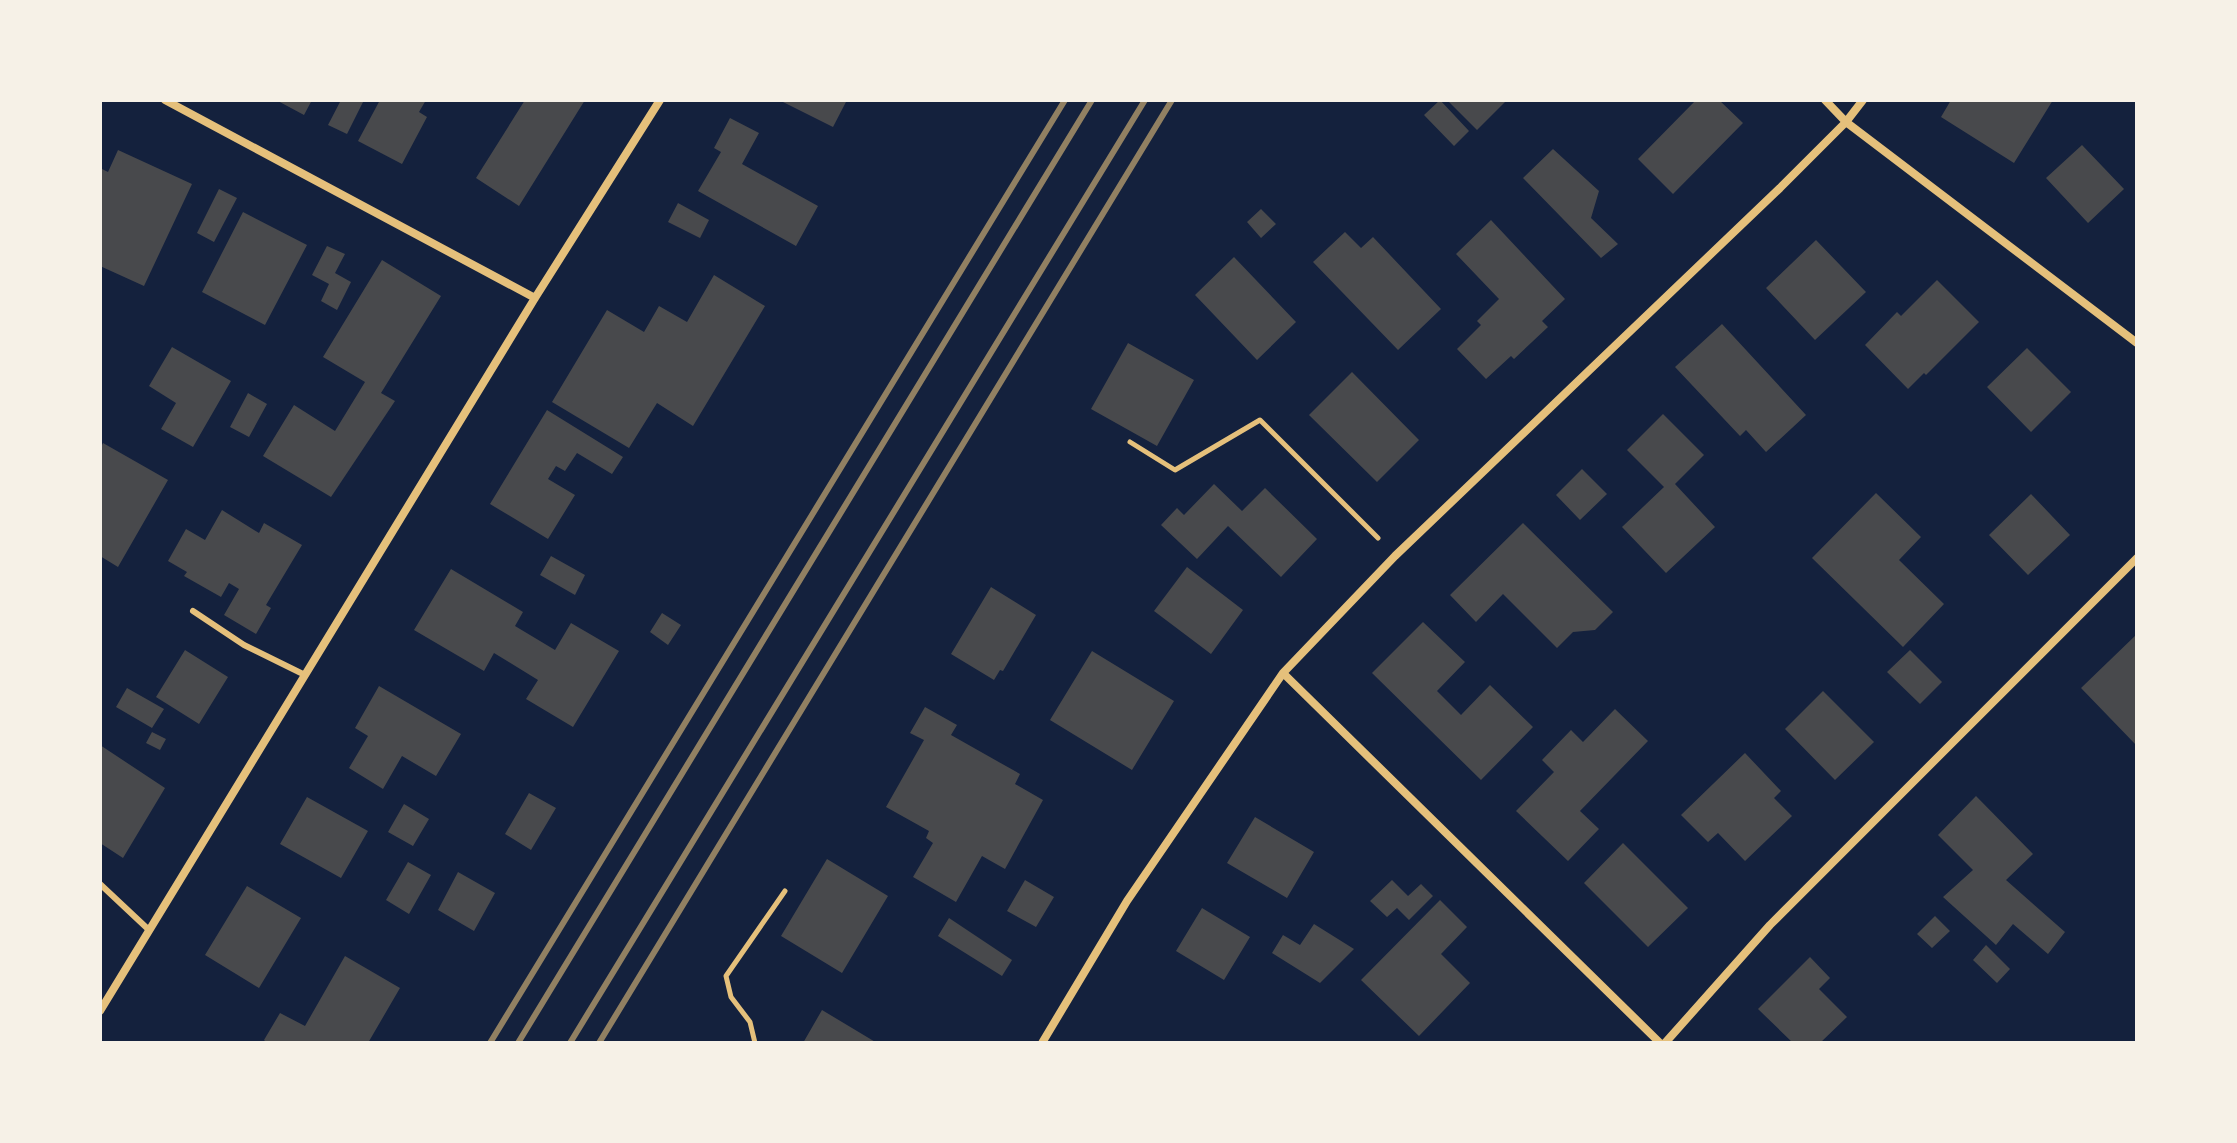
<svg xmlns="http://www.w3.org/2000/svg" width="2237" height="1143" font-family="'Sofia Sans Condensed',sans-serif">
  <rect width="100%" height="100%" fill="#14213d"/>
  <path fill="#48494c" d="M276 100H312L304 115Z
    M341 100H364L347 134 328 125Z
    M380 100H426L419 112 427 117 402 164 358 141Z
    M525 100H585L519 206 476 178Z
    M779 100H847L833 127Z
    M1440 100 1469 131 1454 146 1424 115Z
    M1447 100H1507L1477 130Z
    M1696 100H1719L1743 123 1673 194 1638 159Z
    M1951 100H2053L2014 163 1941 117Z
    M730 118 759 133 742 164 818 206 796 246 698 191 721 152 714 148Z
    M2082 145 2124 189 2088 223 2046 178Z
    M1553 149 1599 191 1591 218 1618 244 1601 258 1523 178Z
    M118 150 192 184 144 286 100 266V168L108 172Z
    M219 189 237 198 214 242 197 233Z
    M678 203 709 220 700 238 668 222Z
    M1261 209 1276 224 1261 238 1247 222Z
    M243 212 307 245 265 325 202 292Z
    M1491 220 1565 299 1542 321 1548 327 1514 359 1511 356 1486 379 1457 349 1481 325 1477 321 1499 299 1456 254Z
    M1345 232 1361 248 1373 237 1441 309 1398 350 1313 262Z
    M1816 240 1866 292 1815 340 1766 288Z
    M327 246 345 254 335 273 351 282 337 310 321 301 329 284 312 275Z
    M1234 257 1296 322 1257 360 1195 295Z
    M382 260 441 296 381 393 395 401 331 497 263 456 294 405 335 431 365 382 323 357Z
    M714 275 765 306 693 426 657 403 629 448 552 402 607 310 644 332 659 306 687 322Z
    M1937 280 1979 322 1926 375 1924 373 1908 389 1865 345 1897 312 1901 316Z
    M1722 324 1806 415 1766 452 1746 430 1740 436 1675 367Z
    M1128 343 1194 380 1157 446 1091 409Z
    M172 347 231 381 193 447 161 429 176 403 149 386Z
    M2027 348 2071 392 2031 432 1987 387Z
    M1352 372 1419 440 1377 482 1309 415Z
    M248 393 267 404 249 437 230 427Z
    M547 410 623 457 612 474 577 453 565 471 556 466 548 479 575 495 548 539 490 504Z
    M1663 414 1704 455 1675 484 1715 527 1666 573 1622 527 1664 487 1627 450Z
    M103 443 168 480 118 567 100 556V449Z
    M1582 469 1607 494 1580 520 1556 495Z
    M1214 484 1242 511 1265 488 1317 539 1281 577 1228 526 1197 559 1161 525 1177 508 1184 515Z
    M1876 493 1921 537 1899 560 1944 604 1903 647 1812 558Z
    M2031 494 2070 535 2028 575 1989 535Z
    M222 510 259 533 264 523 302 545 266 605 271 608 256 634 224 615 239 589 229 583 221 597 184 576 187 572 168 561 186 529 205 540Z
    M1523 523 1613 612 1595 630 1573 632 1557 648 1503 594 1476 622 1450 595Z
    M551 556 585 575 575 595 540 575Z
    M1187 567 1243 610 1211 654 1154 611Z
    M451 569 523 612 515 626 555 650 571 623 619 651 573 727 526 699 538 680 494 653 484 671 414 630Z
    M991 587 1036 615 1003 671 1000 670 994 680 951 654Z
    M662 613 681 625 668 645 650 632Z
    M1423 622 1465 662 1437 691 1461 715 1490 685 1533 727 1481 780 1372 673Z
    M2137 634V746L2081 688Z
    M185 650 228 677 199 724 156 697Z
    M1910 650 1942 682 1920 704 1887 672Z
    M1092 651 1174 701 1132 770 1050 720Z
    M379 686 461 734 436 776 402 756 383 789 349 768 368 736 355 728Z
    M127 688 164 709 152 728 116 707Z
    M1823 691 1874 742 1835 780 1785 729Z
    M925 707 957 725 951 735 1020 774 1015 784 1043 800 1005 869 982 856 956 902 913 877 933 843 926 838 929 831 886 807 924 740 910 733Z
    M1615 709 1648 741 1580 811 1599 829 1568 861 1516 811 1554 772 1542 760 1571 730 1583 742Z
    M152 732 166 739 160 750 146 743Z
    M100 745 165 788 123 858 100 843Z
    M1745 753 1781 791 1774 798 1792 816 1745 861 1718 833 1708 842 1681 815Z
    M529 793 556 808 531 850 505 834Z
    M1976 796 2033 854 2006 880 2065 932 2048 954 2013 924 1996 945 1943 897 1973 870 1938 835Z
    M307 797 368 831 341 878 280 844Z
    M404 804 429 819 413 846 388 832Z
    M1255 817 1314 852 1287 898 1227 863Z
    M1623 843 1688 908 1648 947 1584 883Z
    M827 859 888 896 842 973 781 936Z
    M408 862 431 875 409 914 386 900Z
    M458 872 495 893 474 931 438 910Z
    M1025 880 1054 897 1036 927 1007 911Z
    M1392 880 1408 896 1421 884 1433 896 1409 920 1397 908 1387 917 1370 901Z
    M247 886 301 918 259 988 205 955Z
    M1440 900 1467 927 1441 954 1470 983 1419 1036 1361 980Z
    M1202 908 1250 937 1224 980 1176 951Z
    M1935 916 1950 931 1932 948 1917 934Z
    M949 918 1012 960 1002 976 938 936Z
    M1314 924 1354 949 1320 983 1272 953 1283 935 1300 945Z
    M1986 945 2010 969 1997 983 1973 960Z
    M345 956 400 988 368 1043H267L264 1040 280 1013 305 1026Z
    M1810 957 1830 978 1819 989 1847 1017 1820 1043H1793L1758 1009Z
    M822 1010 877 1043H803Z"/>
  <g fill="none" stroke-linecap="round" stroke-linejoin="round">
    <path stroke="#e5c07b" stroke-width="5" d="M1130 442 1175 470 1260 420 1378 538
      M755 1043 750 1022 731 997 726 976 785 891"/>
    <path stroke="#e5c07b" stroke-width="6" d="M193 611 244 645 305 675
      M100 884 149 930"/>
    <path stroke="#e5c07b" stroke-width="8" d="M165 100 535 298
      M1825 100 1846 122 2137 343
      M1283 673 1660 1043
      M100 1011 535 298 660 100
      M1042 1043 1127 901 1283 673 1395 556 1780 188 1846 122 1863 100
      M1665 1043 1770 925 2137 558"/>
    <path stroke="#918062" stroke-width="6" d="M490 1043 1065 100
      M518 1043 1092 100
      M570 1043 1145 100
      M599 1043 1172 100"/>
  </g>
  <rect width="2237" height="1143" fill="none" stroke="#f6f1e7" stroke-width="204"/>
</svg>
